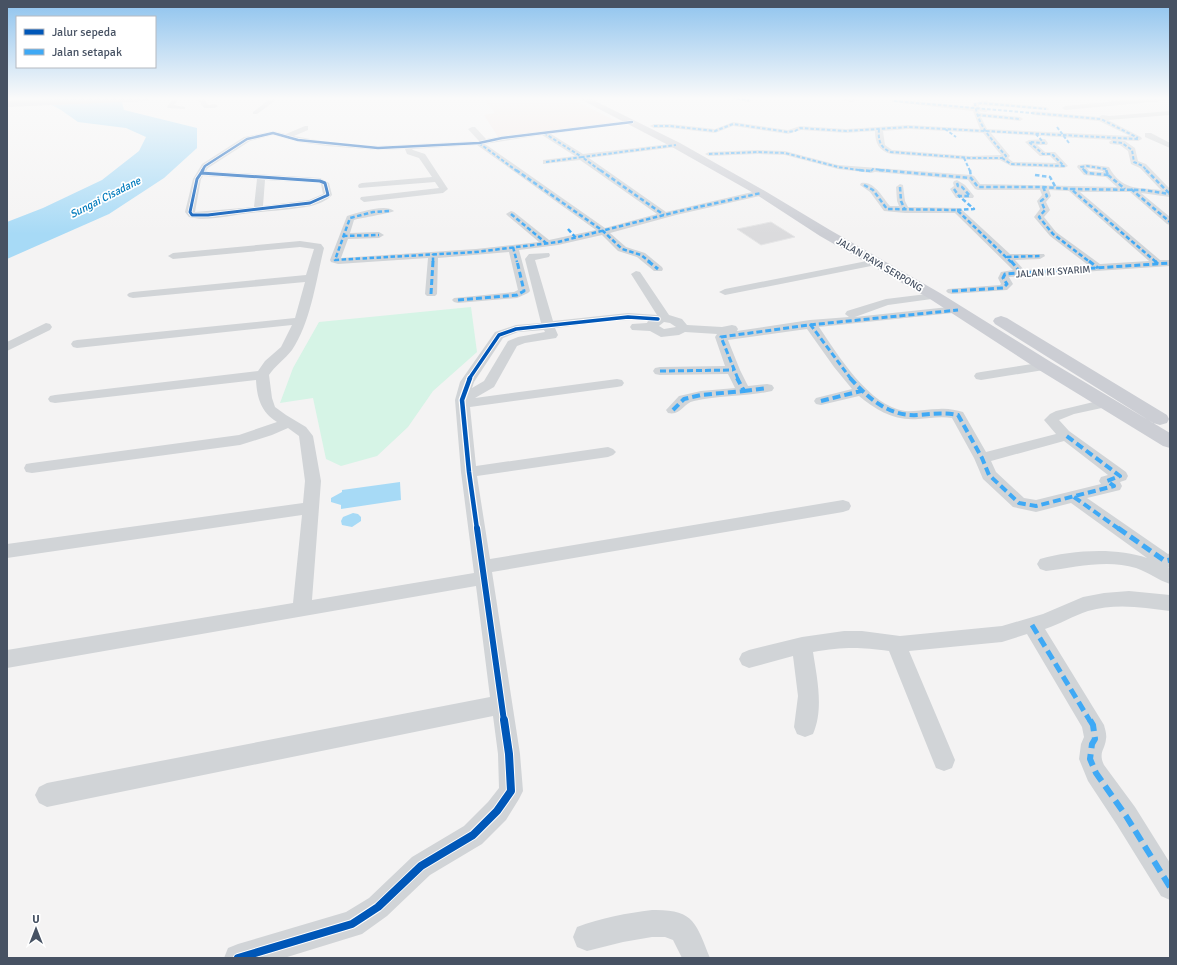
<svg xmlns="http://www.w3.org/2000/svg" width="1177" height="965" font-family="Signika,sans-serif">
  <rect width="100%" height="100%" fill="#f4f3f3"/>
  <path fill="#f3e8e5" d="M483 98H570L620 123 498 137 484 115 495 113Z"/>
  <path fill="#d6f4e6" d="M471 307 477 352 433 391 408 427 377 456 341 466 326 459 313 398 280 403 293 368 319 322Z"/>
  <path fill="#a7daf6" d="M39 98H121L124 110 197 128V148L164 178 109 214 7 259V222L43 208 102 180 139 151 146 137 126 128 78 122 61 110Z
    M400 482 401 500 341 509V505L331 502V498L342 492V490Z
    M353 513 358 514 361 517V521L352 527 342 525 341 521 343 517Z"/>
  <path fill="#dbdbdd" stroke="#e5e5e6" d="M771 222 795 237 761 245 737 229Z"/>
  <g fill="none" stroke-linecap="round" stroke-linejoin="round">
    <path fill="#d1d4d7" fill-rule="evenodd" d="M173 98H179L174 105 185 107V109L168 108 167 107Z
      M197 98H203L208 105 215 104 218 106 215 108H204Z
      M271 98H279L257 114H253V112Z
      M728 98H750L752 100 749 102Z
      M832 98H863L852 102Z
      M1148 98 1166 99 1163 101 1065 110 1062 108 1065 106Z
      M894 99 972 107 973 103 982 101 1046 107 1049 109 1048 110 979 105V107L989 110 986 112 979 111 980 113 1020 117 1023 119 1020 121 981 117 987 129 1130 136 1099 121 1033 115 1030 113 1033 111 1099 117 1102 115 1110 116 1170 111V115L1108 120 1141 137 1142 139 1138 141 1116 140 1125 141 1135 148 1138 161 1146 164 1170 189V197L1141 193 1170 217V225L1167 224 1130 192H1080L1160 260H1170V266L1009 277 1013 284 1007 290 952 294 948 293 946 291 948 289 1000 285 1001 284 998 278 1001 272 1013 270 955 213H905L884 211 870 192 860 185 861 183C874 180 883 198 890 206H899L897 201 896 187 900 184 903 185 905 201 908 207 960 208 1010 254H1044L1045 256 1040 259 1015 260 1024 270 1088 265 1050 236 1034 217 1040 209 1037 201 1042 195 1040 190H978L975 189 968 180 875 172 871 173 838 169 785 155 758 154 709 156 705 154 709 152 758 150 785 151 838 165 971 175 974 176 980 184 1117 187 1106 177 1084 175 1077 167 1078 165 1087 164 1109 167C1122 191 1137 187 1161 190L1140 168 1131 164 1128 151 1120 145 1110 144 1109 142 1112 140 991 133 1010 156 1008 158 1013 162 1057 163 1050 156H1040L1025 142 1029 140 1045 139 1048 143 1047 145H1037L1045 152H1055L1068 166 1064 168 1011 166 1000 160H970L891 154C879 151 875 143 875 131L846 133 801 130 788 134 733 126 715 133 670 128H654L650 126 654 124H670L715 129 733 122 788 130 800 126 846 129 908 125 980 129 973 111 892 102V100ZM908 129 983 133 1001 155 970 156 892 150 885 145 883 131ZM1087 168 1103 171V172L1089 171ZM1049 190 1069 191 1149 261 1100 264 1056 232 1044 217 1050 210 1046 202 1051 196Z
      M632 120 635 122 634 123 551 134 583 154 679 143 680 145 676 147 589 158 666 212 761 190 765 193 764 195 676 215 610 233 626 247 645 253 662 267 663 269 662 271H654L637 257 618 251 602 235 558 245 519 250 530 291 528 293 517 298 458 303 454 302 452 300 454 298 514 292 518 290 509 252 438 258 437 294 435 296H427L425 294 428 258 338 264 331 262 330 260 347 216C357 213 386 203 394 211 391 213 361 218 354 220L350 233 379 232 384 235 379 238 348 239 341 258 476 249 539 242 508 216 506 214 511 211 514 212 549 240 596 230 477 145 412 149 413 150 425 154 448 189 443 193 364 202 360 199 361 197 439 188 435 182 359 188 358 186 359 184 362 183 432 177 419 158 407 154 405 149 378 150 327 146 298 142 273 135 250 141 208 168 206 171 320 178 329 183 332 195C327 201 318 204 311 206 291 210 269 211 250 213 231 215 207 222 189 217L185 212 193 179 202 164 244 137 273 131 286 134 305 126H308V130L294 136 327 142 378 146 479 141 468 129 472 127H475L486 139 502 136ZM542 135 575 156 543 160V164L580 160 657 214 605 228 485 144ZM203 176 257 179 254 207 195 212 201 179ZM265 180 319 183 321 184 323 194 309 200 263 206Z
      M1145 133H1151L1170 143V148L1145 137Z
      M957 180 965 185 974 196 973 198H956L950 189 954 186 953 183 954 181Z
      M300 241 321 244 324 248C316 280 311 322 292 350 285 359 275 366 269 375L272 398 275 407 286 415 306 427 313 436 321 481 312 600 474 573 461 472 455 400 460 382 495 332 516 325 541 323 525 259 529 254 549 253 550 255 549 257 535 260 553 321 628 313 657 315 631 274 636 271 640 272 669 315 682 319 687 325 722 327 732 325 736 326 738 329 737 331 810 320 849 317 845 314 847 311 886 299 935 293 939 294 941 296 939 298 888 305 855 317 958 306 962 308 964 310 962 312 819 327C838 355 869 406 905 411 916 412 928 409 939 409 947 408 955 410 963 412L986 452 1056 434 1044 420 1050 414 1056 411 1106 399 1111 400 1113 403 1111 406 1074 414 1059 420 1069 431 1126 472 1128 476 1126 480 1120 482 1122 486 1120 490 1087 498 1168 554 1170 553V567H1168L1170 568V584C1158 580 1148 572 1136 568 1108 559 1075 567 1046 571L1040 569 1037 564 1040 559C1070 550 1117 547 1147 558L1071 503 1036 512 1013 507 983 479 974 458 952 418C941 416 930 418 918 419 894 421 876 410 859 396L821 405 816 404 814 401 816 398 852 389 834 367 807 329 728 340 740 370 748 386 767 384 772 385 774 388 772 391C746 397 720 395 694 401 683 403 681 416 668 413L666 410 679 396 701 391 735 388 728 374 660 375 655 374 653 371 655 368 660 367 725 366 715 337 717 334 685 332 679 335 661 337 650 331 632 330 630 327 632 324 647 323 648 321C620 317 584 325 555 328L558 335 556 338 525 343 517 346 494 387 475 398 617 379 622 380 624 383 622 386 617 387 470 407 476 466 608 447 613 449 616 452 613 455 608 457 477 476 490 559 843 500 849 502 851 506 849 510 843 512 492 572 520 754 523 791 519 799 506 820 482 844 430 875 387 916 362 934 284 958H224L228 948 238 944 346 912 369 898 412 857 464 826 488 802 499 788 498 754 493 716 47 807 39 803 35 795 39 787 47 783 490 697 476 586 7 668V650L293 603 302 515 7 558V544L303 503 305 481 299 436 288 428 272 435 240 445 32 473 26 472 24 468 26 464 32 463 239 435 277 422C261 412 257 398 256 380L55 403 50 402 48 399 50 396 55 395 258 371 265 361 281 347 292 325 77 348 73 347 71 344 73 341 77 340 295 318 305 282 133 298 129 297 127 295 129 293 133 292 306 275 314 249 300 247 173 259 168 256 173 253ZM664 322 670 323 676 327 664 329 659 326ZM544 330 545 332 518 337 508 341 484 381 472 388 474 382 503 338 518 332ZM1064 441 1108 475 1101 477 1099 481 1101 484 1036 500 1024 498 996 472 991 461Z
      M877 259 882 262 881 264 725 295 719 292 725 289Z
      M46 323 50 324 52 327 50 330 7 351V342Z
      M1045 362 1050 363 1052 366 1050 369 981 380 976 379 974 376 976 373 981 372Z
      M1129 591 1170 595V611C1142 607 1115 603 1088 611 1073 616 1060 624 1045 629L1104 725C1105 729 1107 735 1106 739 1105 750 1098 752 1104 765L1135 807 1170 863V900L1161 896 1117 825 1088 781 1079 759 1081 744 1084 737 1082 727 1027 634 1002 642 909 651 955 760 952 768 944 771 936 768 889 651C859 647 843 647 813 652 817 678 824 709 813 734L805 737 797 734 794 727 798 696 793 656 749 668 742 665 739 659 742 653 749 650 802 637 844 631H862L900 636 1002 626 1043 614 1083 597 1104 593Z
      M652 910C694 909 696 923 710 958H682L673 940 665 937H652L623 942 587 951 577 947 573 937 577 927C601 918 627 913 652 910Z"/>
    <path fill="#ccced4" fill-rule="evenodd" d="M77 98H151L147 101 7 107V101Z
      M578 98H589L680 143 765 191 830 230 940 293 1051 362 1170 433V448L1163 446 1039 370 930 299 820 236 757 195 672 147Z
      M1001 316 1007 318 1167 415 1169 419 1167 423 1160 425 1153 423 995 324 993 321 995 318Z"/>
    <path stroke="#3fa9f5" stroke-width="2" stroke-dasharray="3.5 2" stroke-linecap="butt" d="M731 98 749 100
      M894 101 1101 119 1138 138
      M977 115 1020 119
      M654 126H670L715 131 733 124 788 132 795 131 800 128 846 131 908 127 1138 139
      M1057 127 1069 143
      M879 129C878 140 880 148 891 152L970 158H1002L1006 156C992 140 978 126 975 104L982 103 1046 109
      M945 129 956 137
      M544 133 582 157 676 145
      M1113 142 1122 143 1132 150 1134 162 1143 166 1147 171
      M479 143 517 171
      M709 154 758 152 785 153 838 167 867 171
      M964 158 970 171
      M1002 158 1011 164 1064 166 1052 154H1043L1029 142 1044 143 1036 134
      M546 162 582 157 601 171
      M871 171 873 169 890 171
      M1085 171 1081 167 1087 166 1106 169 1107 171"/>
    <path stroke="#3fa9f5" stroke-width="2.5" stroke-dasharray="4.5 2.5" stroke-linecap="butt" d="M516 170 603 231 622 249 641 255 650 262
      M600 170 664 215
      M859 170 871 171 872 170
      M879 170 971 178 978 187H1043L1071 189
      M970 170 971 178
      M1084 170 1087 173 1108 175
      M1106 170 1108 175
      M1146 170 1170 194
      M1035 175 1050 177 1056 188
      M1108 175 1125 189
      M864 185 873 190 887 209 957 210 1011 262
      M900 187 901 201 905 210
      M1043 187 1047 196 1041 201 1045 210 1039 217 1053 234 1090 262
      M954 189 959 196H970L962 187 958 186 957 183
      M1131 189 1170 222
      M957 210 974 209 959 196
      M389 211 373 212 350 218 335 260 476 252 558 242 676 212 761 193
      M511 214 546 243
      M568 229 576 238
      M343 236 379 235
      M513 247 517 262
      M1007 257 1040 256
      M433 262V254
      M1156 262 1071 189 1143 190 1170 194"/>
    <path stroke="#3fa9f5" stroke-width="3" stroke-dasharray="6 3" stroke-linecap="butt" d="M648 261 658 269
      M1011 261 1021 273
      M1089 261 1098 268
      M1155 261 1158 264
      M952 291 1003 288 1007 284 1003 278 1005 274 1170 263
      M431 294 433 261
      M458 300 517 295 524 291 517 261
      M810 324 851 379
      M660 371 733 370
      M738 379 721 337 809 325 958 310"/>
    <path stroke="#3fa9f5" stroke-width="4" stroke-dasharray="8 4" stroke-linecap="butt" d="M850 378C868 398 889 417 918 415 932 414 944 412 958 415L982 458 989 475 1019 503 1036 506 1114 486 1107 481 1120 476 1064 434
      M744 391 767 388
      M821 401 861 391
      M673 410 684 399 701 395 744 391 737 378
      M1074 497 1119 529"/>
    <path stroke="#3fa9f5" stroke-width="5" stroke-dasharray="10 5" stroke-linecap="butt" d="M1118 528 1165 561 1170 560
      M1032 625 1090 721"/>
    <path stroke="#3fa9f5" stroke-width="6" stroke-dasharray="12 6" stroke-linecap="butt" d="M1090 720 1093 725 1095 739 1092 744 1090 759 1096 773 1126 816 1170 887"/>
    <g stroke="#fff" stroke-width="3.5">
      <path id="cycleway-far5" d="M202 171 205 166 247 139 273 133 298 140 378 148 479 143 502 138 632 122"/>
    </g>
    <g stroke="#fff" stroke-width="4.5">
      <path id="cycleway-far4" d="M201 173 320 181 325 183 328 195 310 203 208 215H192L190 212 197 179 203 170"/>
    </g>
    <g stroke="#fff" stroke-width="5.5">
      <path id="cycleway-far3" d="M469 379 499 335 516 329 628 317 658 319"/>
    </g>
    <g stroke="#fff" stroke-width="7">
      <path id="cycleway-far2" d="M470 378 462 400 469 472 477 529"/>
    </g>
    <g stroke="#fff" stroke-width="8">
      <path id="cycleway-far1" d="M477 528 504 721"/>
    </g>
    <g stroke="#fff" stroke-width="10">
      <path id="cycleway" d="M238 958 352 924 378 907 421 866 473 835 497 811 511 791 509 754 504 720"/>
    </g>
    <use href="#cycleway-far5" stroke="#0057b8" stroke-width="2.5"/>
    <use href="#cycleway-far4" stroke="#0057b8" stroke-width="3"/>
    <use href="#cycleway-far3" stroke="#0057b8" stroke-width="3.5"/>
    <use href="#cycleway-far2" stroke="#0057b8" stroke-width="4.5"/>
    <use href="#cycleway-far1" stroke="#0057b8" stroke-width="6"/>
    <use href="#cycleway" stroke="#0057b8" stroke-width="8"/>
  </g>
  <linearGradient id="sky" x2="0" y2="1"><stop stop-color="#8ec3ee"/><stop offset="0.42" stop-color="#fafafa"/><stop offset="1" stop-color="#fafafa" stop-opacity="0"/></linearGradient>
  <rect width="1177" height="234" fill="url(#sky)"/>
  <g text-anchor="middle" stroke-width="3.5" stroke-linejoin="round" paint-order="stroke">
    <g font-size="10" fill="#475263" stroke="#fff">
      <text transform="translate(880 264) rotate(30)" y="4">JALAN RAYA SERPONG</text>
      <text transform="translate(1053 271) rotate(-4)" y="4">JALAN KI SYARIM</text>
    </g>
    <g font-size="11" font-style="italic" fill="#007bbd" stroke="#fff">
      <text transform="translate(105 197) rotate(-27)" y="4">Sungai Cisadane</text>
    </g>
  </g>
  <rect width="1177" height="965" fill="none" stroke="#475263" stroke-width="16"/>
  <rect x="16" y="16" width="140" height="52" fill="#ffffff" stroke="#b5bac1"/>
  <rect x="24" y="29" width="20" height="6" fill="#0057b8" stroke="#b5bac1"/>
  <text x="52" y="36" font-size="12" fill="#475263">Jalur sepeda</text>
  <rect x="24" y="49" width="20" height="6" fill="#3fa9f5" stroke="#b5bac1"/>
  <text x="52" y="56" font-size="12" fill="#475263">Jalan setapak</text>
  <g transform="translate(36 929)" stroke="#ffffff" stroke-width="3" paint-order="stroke">
  <path d="M0-3L7 15L0 10L-7 15Z" fill="#475263"/>
  <text y="-6" font-size="11" font-weight="bold" text-anchor="middle" fill="#475263">U</text>
  </g>
</svg>
